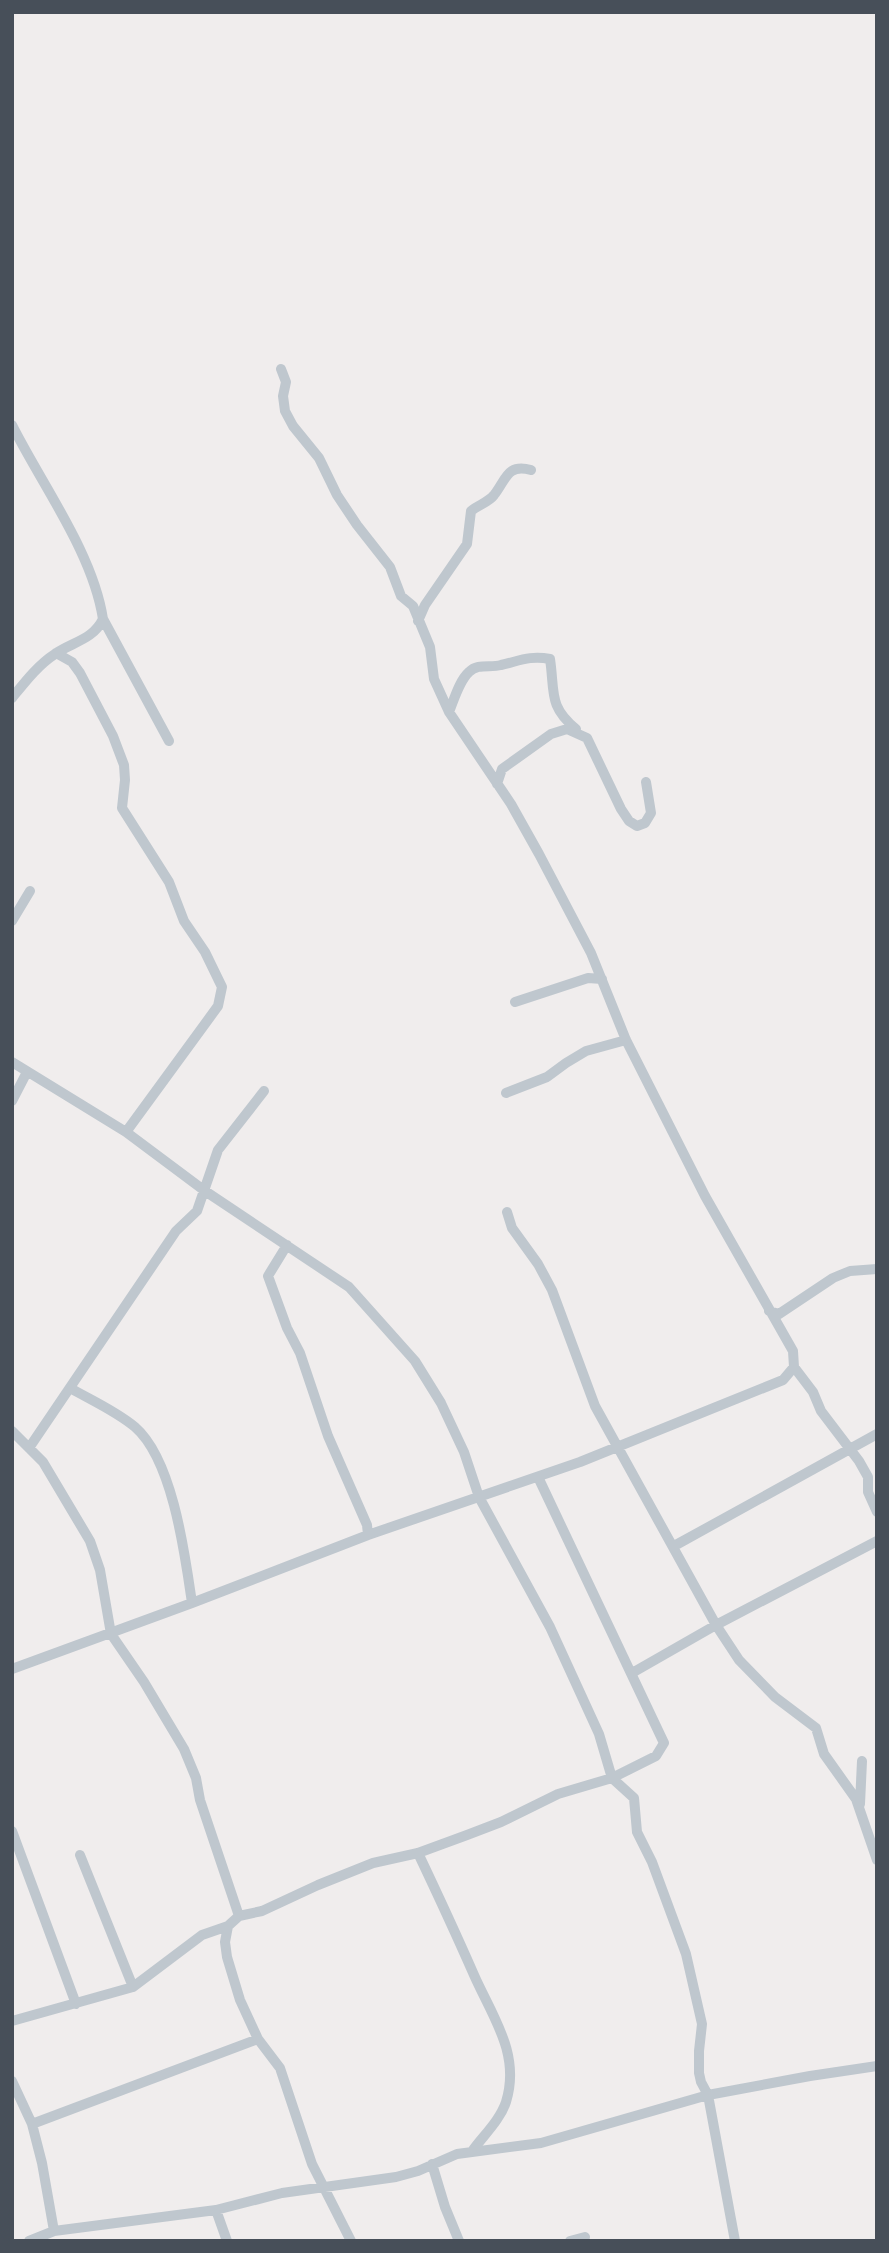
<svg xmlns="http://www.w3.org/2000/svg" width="889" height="2253" font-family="'Asap Condensed',sans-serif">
  <rect width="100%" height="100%" fill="#f0eded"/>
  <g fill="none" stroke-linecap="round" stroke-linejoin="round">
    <path stroke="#bfc7ce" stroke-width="10" d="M281 369 286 382 283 396 285 411 293 426 319 458 337 495 357 525 390 567 401 596 413 606 430 647 434 679 449 712 511 804 539 854 591 953 626 1040 705 1196 793 1351 794 1367 813 1392 821 1411 859 1461 868 1477V1492L877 1512
      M12 425C42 485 93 553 103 619L169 741
      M418 621 425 605 467 544 471 511C478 505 489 502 494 495 506 480 507 463 531 470
      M56 653 72 662 80 673 113 736 124 765 125 780 122 808 169 882 184 921 205 952 222 987 218 1006 210 1017 126 1132
      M12 698C25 682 38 665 55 654 72 642 93 640 103 619
      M449 712C454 700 459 681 469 672 478 663 490 668 501 665 519 661 530 655 550 659 555 692 548 706 576 729
      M497 784 502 769 551 734 567 729 587 738 621 809 629 821 637 826 645 823 651 813 646 782
      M12 921 30 891
      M515 1002 588 978 602 979
      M12 1062 126 1132 205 1191 349 1287 415 1361 441 1403 464 1452 479 1497 550 1627 599 1734 612 1778 634 1798 637 1832 652 1862 686 1954 702 2024 699 2051V2073L701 2082 708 2095 735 2241
      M506 1093 547 1077 566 1063 586 1051 626 1040
      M12 1101 27 1072
      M507 1212 512 1228 538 1264 552 1290 595 1406 716 1625 739 1660 775 1697 816 1728 824 1754 856 1799 877 1860
      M287 1245 268 1276 287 1328 300 1353 328 1436 367 1525 368 1535
      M769 1311 779 1314 833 1278 850 1271 877 1269
      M70 1388C91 1400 116 1411 135 1427 173 1460 185 1555 192 1603
      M12 1431 43 1462 90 1541 100 1570 111 1634 144 1682 184 1749 196 1778 200 1800 239 1916
      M29 1448 176 1231 197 1211 218 1150 264 1091
      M674 1546 877 1434
      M12 1669 192 1603 368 1535 580 1462 783 1380 794 1367
      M632 1673 716 1625 877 1541
      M860 1804 862 1761
      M12 1831 76 2004
      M418 1853C437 1893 456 1934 474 1975 492 2016 521 2054 506 2102 500 2120 484 2135 473 2150
      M80 1855 133 1987
      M228 1926 225 1942 227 1957 240 2000 258 2039 280 2068 312 2164 351 2241
      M12 2021 133 1987 202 1935 228 1926 239 1916 262 1911 318 1885 373 1863 418 1853 467 1835 501 1822 558 1794 612 1778 656 1756 664 1743 538 1477
      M12 2081 32 2124 42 2163 54 2231
      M32 2124 258 2039
      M432 2164 445 2207 459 2241
      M216 2210 227 2241
      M29 2241 54 2231 216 2210 282 2193 396 2177 418 2171 457 2154 541 2143 708 2095 810 2076 877 2066
      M570 2241 585 2237"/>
  </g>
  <rect width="889" height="2253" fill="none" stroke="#474f59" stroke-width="28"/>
</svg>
